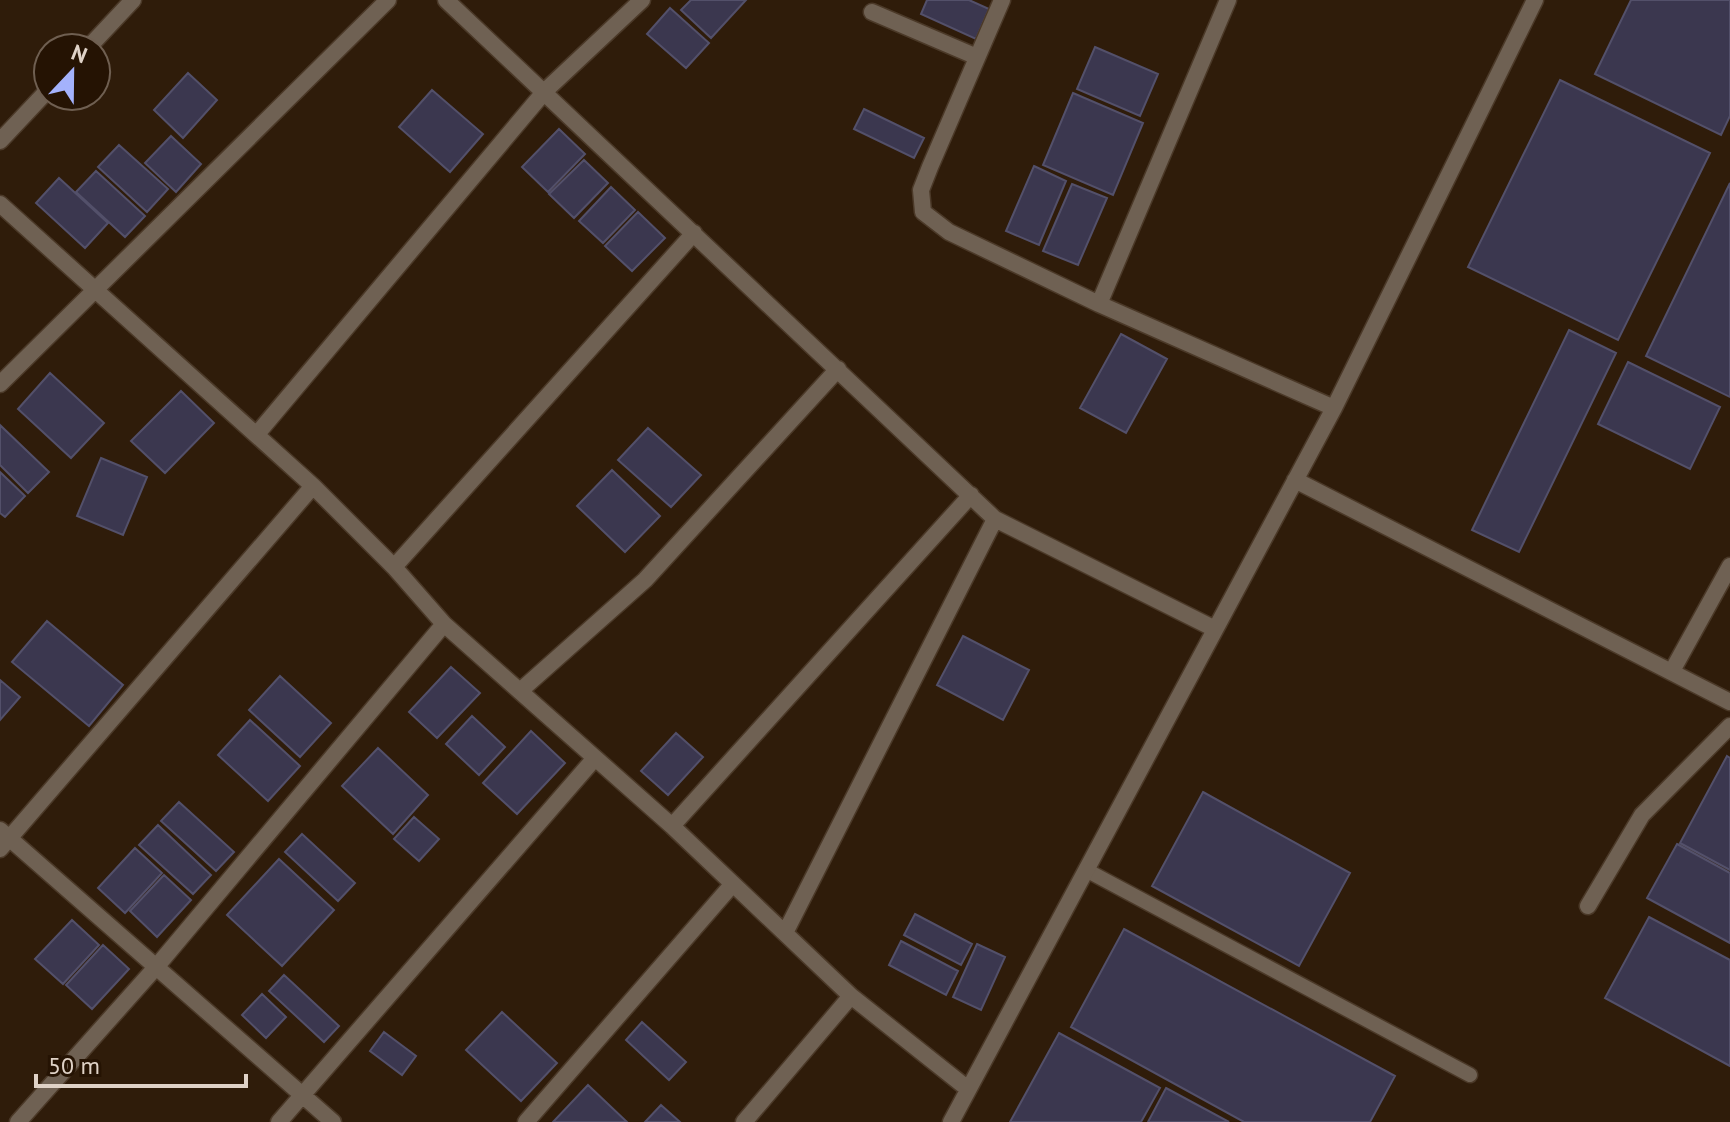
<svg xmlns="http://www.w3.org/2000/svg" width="1730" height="1122" font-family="'PT Sans',sans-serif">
  <rect width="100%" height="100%" fill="#2f1c0a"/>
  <path fill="#3b374f" stroke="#53506a" stroke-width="2" d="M691 0H746L711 38 681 10Z
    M927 0H969L989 9 976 39 921 14Z
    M1631 0H1730V116L1721 135 1595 74Z
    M670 8 709 43 686 68 647 34Z
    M1095 47 1158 74 1140 116 1077 89Z
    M188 73 217 100 183 138 154 110Z
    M1560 80 1710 153 1618 340 1468 267Z
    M432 90 483 134 450 172 399 127Z
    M1073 93 1143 123 1113 195 1043 165Z
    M864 109 924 138 914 158 854 129Z
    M559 129 585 154 548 192 522 167Z
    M171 136 201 164 176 192 145 163Z
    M119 145 168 189 147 212 98 167Z
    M584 160 608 183 574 218 549 194Z
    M1034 166 1066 181 1039 245 1006 231Z
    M96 171 145 216 125 237 76 192Z
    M59 178 108 223 85 248 36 203Z
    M1730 183V397L1646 356Z
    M1072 184 1107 198 1078 265 1043 251Z
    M611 187 635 210 603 243 579 221Z
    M638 212 665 238 632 271 605 246Z
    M1569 330 1616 353 1519 552 1472 530Z
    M1121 334 1167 359 1126 433 1080 408Z
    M1628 362 1720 407 1690 469 1598 424Z
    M50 373 104 423 71 458 18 409Z
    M181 391 214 423 165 473 131 441Z
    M0 425 49 472 28 493 0 465Z
    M648 428 701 475 671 507 618 460Z
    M101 458 147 477 123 535 77 516Z
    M612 470 660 516 625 552 577 506Z
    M0 472 25 496 5 517 0 513Z
    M47 621 123 685 89 726 12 662Z
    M963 636 1029 670 1003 720 937 685Z
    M451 667 480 693 437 738 409 712Z
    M280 676 331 723 300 757 249 710Z
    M0 680 20 697 0 720Z
    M472 716 505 747 479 775 446 744Z
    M250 720 300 766 268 801 218 755Z
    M531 731 565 763 517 814 483 783Z
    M676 733 703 757 668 795 641 771Z
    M378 748 428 795 393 834 342 786Z
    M1727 756 1730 758V870L1680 843Z
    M1203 792 1350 873 1299 966 1152 886Z
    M179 802 234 852 216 871 161 821Z
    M414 817 439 839 419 861 394 839Z
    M158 825 211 875 193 894 139 845Z
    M302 834 355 883 338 901 285 852Z
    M1677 844 1730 873V943L1647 898Z
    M135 848 162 873 125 913 98 888Z
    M279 859 334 910 282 966 227 915Z
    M164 875 191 900 157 937 130 911Z
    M915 914 972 944 961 965 904 935Z
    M1649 917 1730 960V1066L1605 998Z
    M72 920 99 945 63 984 35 959Z
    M1124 929 1395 1076 1370 1122H1244L1071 1027Z
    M901 941 958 971 946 995 889 965Z
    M977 944 1005 957 981 1010 953 997Z
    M103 945 129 969 92 1009 66 985Z
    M284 975 339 1026 324 1042 269 991Z
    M262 994 286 1017 266 1038 242 1015Z
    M502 1012 557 1063 521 1101 466 1050Z
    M642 1022 686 1062 669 1080 626 1040Z
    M384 1032 416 1056 402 1075 370 1051Z
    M1059 1033 1160 1088 1141 1122H1010Z
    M588 1085 627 1122H553Z
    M1166 1088 1229 1122H1148Z
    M661 1105 680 1122H645Z"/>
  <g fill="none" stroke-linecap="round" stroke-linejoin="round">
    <g stroke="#4b3928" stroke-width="17">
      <path id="service" d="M1086 870 1470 1075"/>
    </g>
    <g stroke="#4b3928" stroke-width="19">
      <path id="minor" d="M446 0 995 519 1215 629
        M1002 0 930 167 921 190 923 212 949 232 1099 304 1334 408
        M872 12 977 57
        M88 48 133 0
        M0 141 48 90
        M0 204 313 486 394 567 444 624 672 826 851 996 968 1089
        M1099 304 1228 0
        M0 384 388 0
        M257 434 545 91 642 0
        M1295 480 1730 702
        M394 567 694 233
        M1672 671 1730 566
        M520 691 645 580 838 369
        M672 826 971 495
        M0 830 333 1122
        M0 849 313 486
        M1588 906 1642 815 1730 726
        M785 933 995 519
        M18 1122 157 966 444 624
        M279 1122 595 758
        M526 1122 731 886
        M744 1122 851 996
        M951 1122 1334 408 1535 0"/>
    </g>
    <use href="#service" stroke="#6f6153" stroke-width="14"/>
    <use href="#minor" stroke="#6f6153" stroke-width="16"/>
  </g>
  <g transform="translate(72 72) rotate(22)"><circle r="38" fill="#251303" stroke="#6f5f51" stroke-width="2"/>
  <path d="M0-6L14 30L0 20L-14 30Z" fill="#a4b2fc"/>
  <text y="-12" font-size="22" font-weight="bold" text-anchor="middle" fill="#dfd2c7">N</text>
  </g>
  <path d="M36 1074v12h210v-12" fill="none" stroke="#dfd2c7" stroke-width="4"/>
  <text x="48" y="1074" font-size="24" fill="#dfd2c7" stroke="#251303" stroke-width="6" paint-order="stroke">50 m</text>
</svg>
